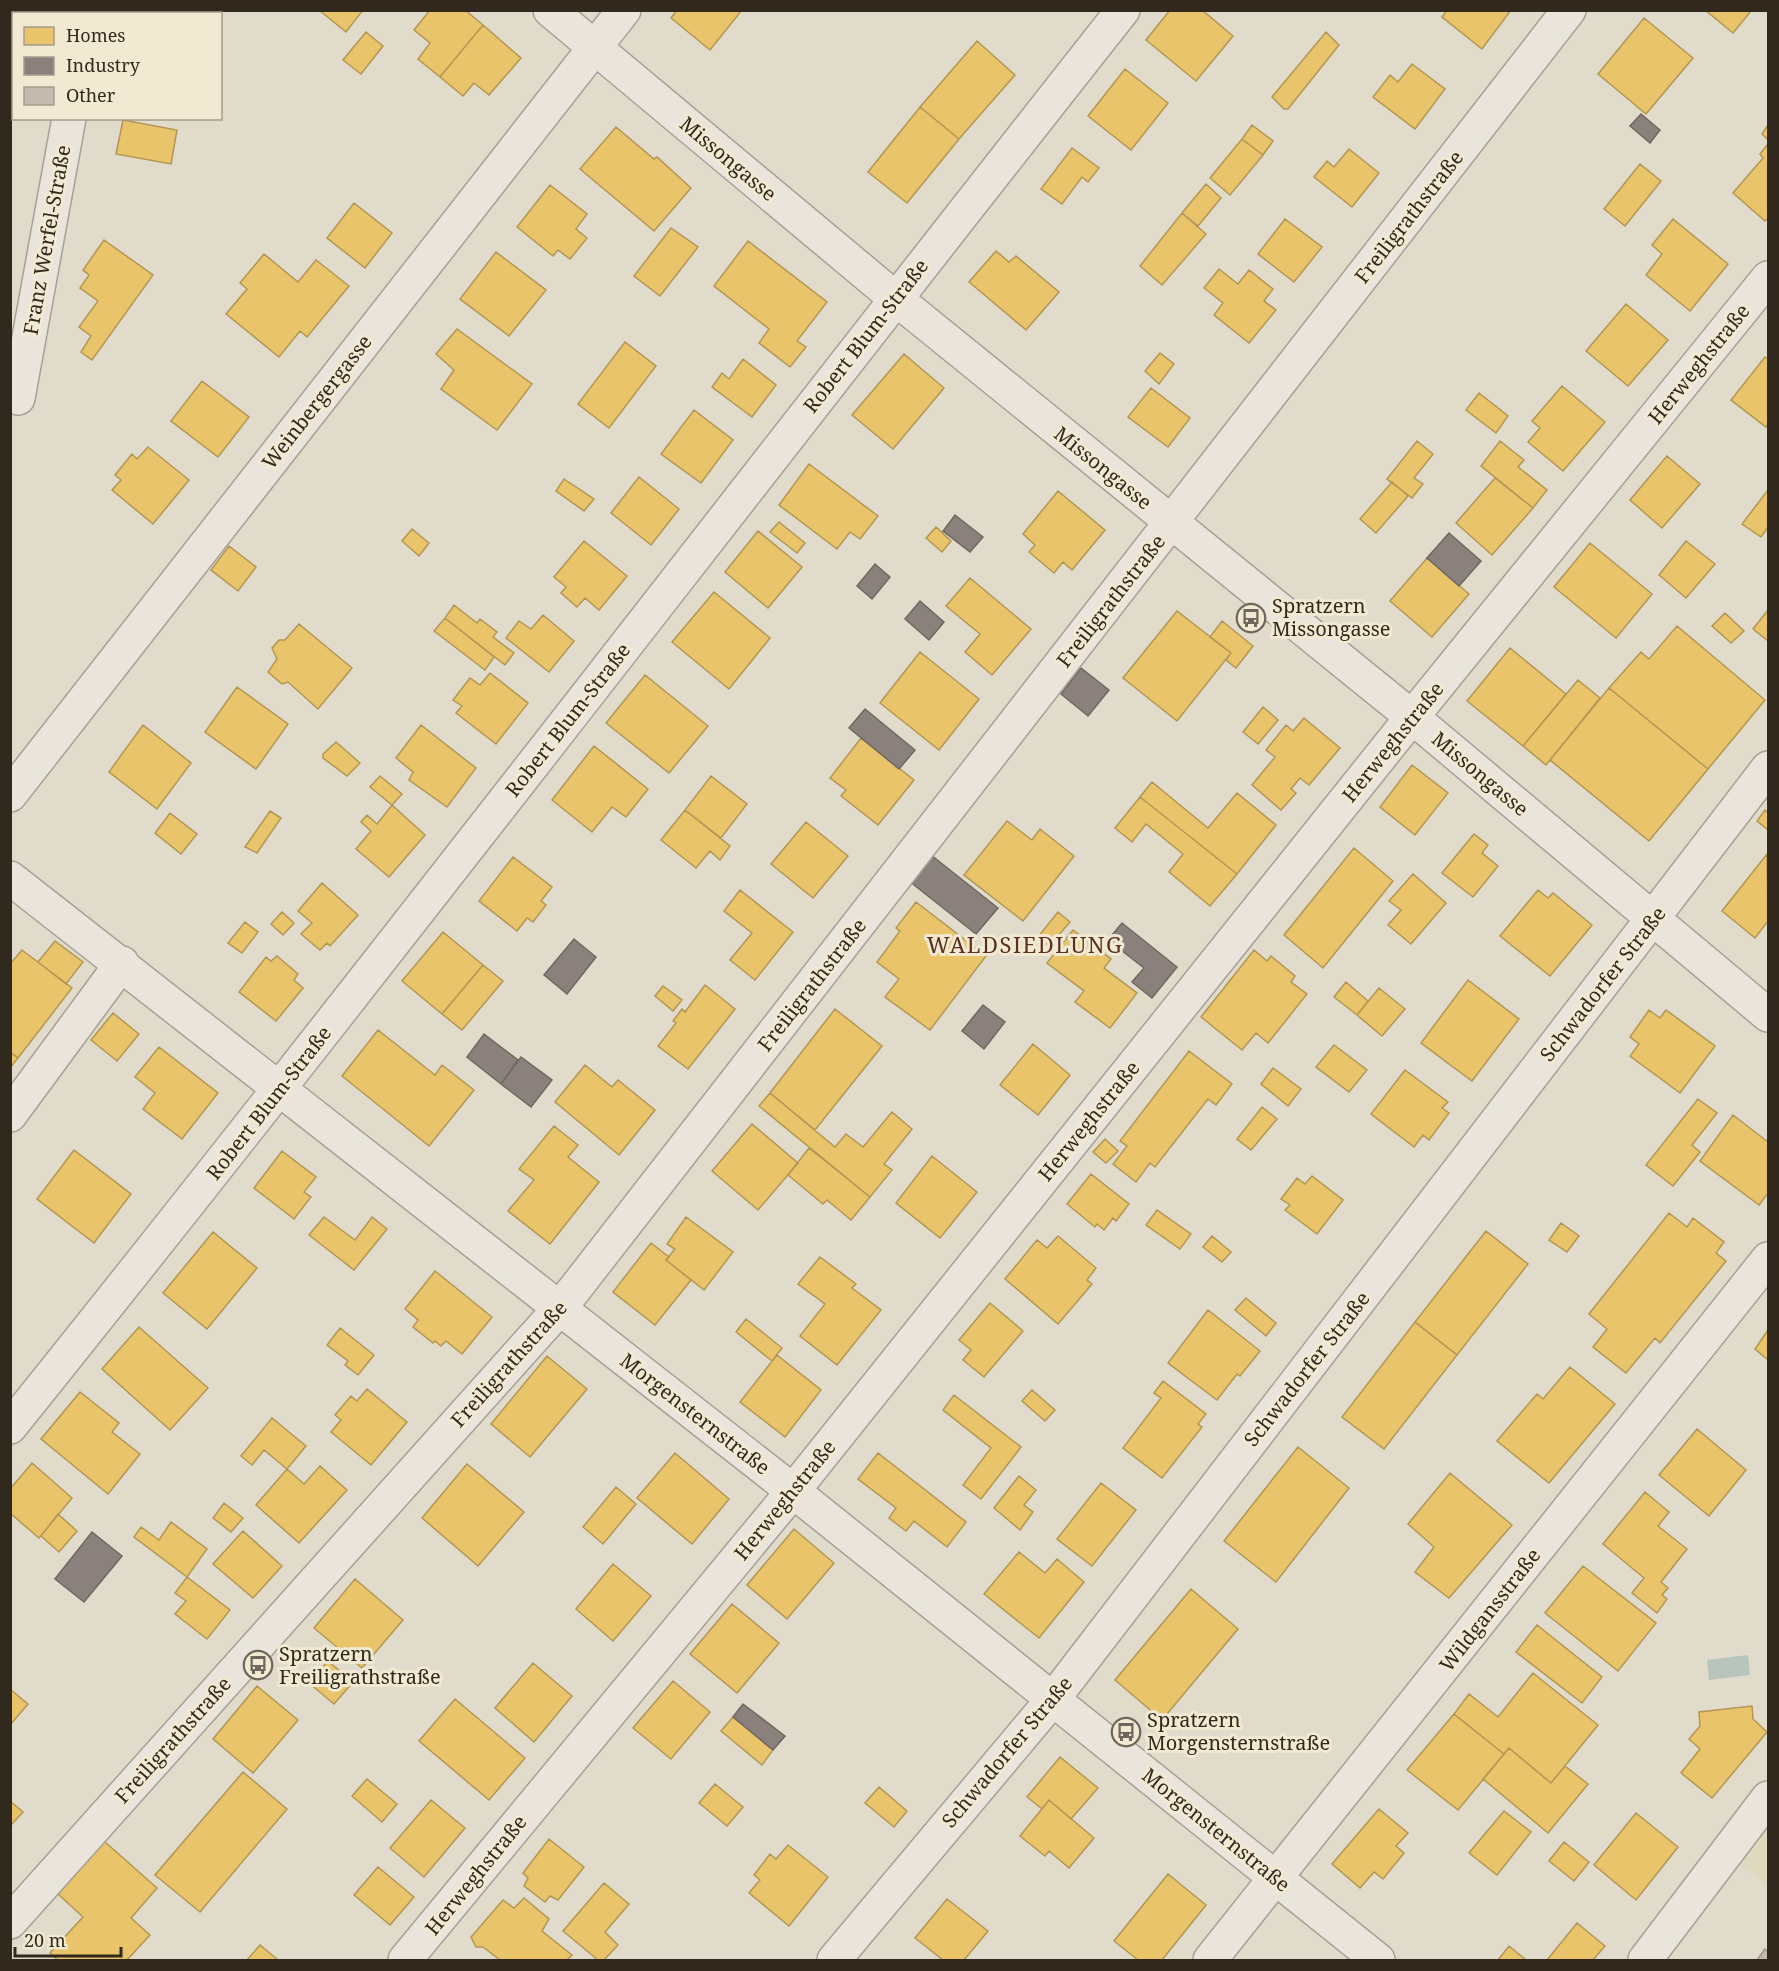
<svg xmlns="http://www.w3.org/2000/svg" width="1779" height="1971" font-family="'Noto Serif',serif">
  <rect width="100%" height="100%" fill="#e1dbcb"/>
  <path fill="#dfd9bd" d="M1768 1822V1886L1738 1862Z"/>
  <path fill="#b7c5bc" d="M1748 1655 1750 1675 1709 1680 1707 1660Z"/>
  <path fill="#e9c46a" stroke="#b29653" stroke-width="1.5" d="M158 10 170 12 195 11 194 14H157Z
    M319 10H363L346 32Z
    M430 10H465L483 25 440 77 418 59 430 43 414 30Z
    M677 10H742L710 50 671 18Z
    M1170 10H1202L1233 36 1196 81 1146 40Z
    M1447 10H1511L1482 49 1442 17Z
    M1705 10H1751V11L1733 33Z
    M1644 18 1693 58 1646 114 1598 74Z
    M483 25 521 58 489 95 474 83 463 96 440 77Z
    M366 32 383 46 361 74 343 60Z
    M1326 32 1339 45 1288 109H1284L1272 97Z
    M977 41 1015 75 959 139 920 107Z
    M1412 64 1445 89 1415 129 1373 97 1390 75 1398 82Z
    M1125 69 1168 103 1131 150 1088 116Z
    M920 107 959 139 907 203 868 172Z
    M123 120 177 130 171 164 116 154Z
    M1252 125 1273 141 1263 155 1242 139Z
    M1768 125V140L1762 134Z
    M616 127 654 159 657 157 691 188 654 231 580 169Z
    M1242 139 1263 155 1230 195 1210 178Z
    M1768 144V218L1765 221 1733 193 1763 158 1760 154Z
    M1072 148 1099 168 1088 182 1082 177 1062 204 1041 189Z
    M1349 149 1379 173 1352 207 1314 177 1327 161 1334 167Z
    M1640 164 1661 181 1625 226 1604 209Z
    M1206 184 1221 198 1198 226 1182 213Z
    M550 185 587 214 576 229 587 238 570 259 558 250 553 256 517 227Z
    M354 203 392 233 365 268 327 238Z
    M1182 213 1206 234 1162 285 1140 266Z
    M1285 219 1322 247 1294 282 1258 254Z
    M1673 219 1728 264 1690 311 1646 275 1662 254 1652 245Z
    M671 228 698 247 660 296 634 276Z
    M104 240 153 275 92 360 81 352 91 336 79 327 98 301 80 288 89 275 83 270Z
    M748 241 827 302 797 341 806 347 790 367 759 343 769 329 714 286Z
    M996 251 1009 262 1016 256 1059 292 1026 330 969 282Z
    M496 252 546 290 509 336 460 299Z
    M264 254 298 282 316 260 349 286 307 337 300 331 279 357 226 314 247 289 240 283Z
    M1219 269 1238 284 1249 270 1273 289 1264 301 1276 310 1249 343 1214 315 1223 303 1204 288Z
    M1626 304 1668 340 1628 386 1586 351Z
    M457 329 532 384 497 430 441 389 454 370 436 354Z
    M625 342 656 366 609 428 578 404Z
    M1160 353 1174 364 1159 384 1145 371Z
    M904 354 944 388 893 449 852 415Z
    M1765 357 1768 359V423L1766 427 1731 400Z
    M743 359 776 385 752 417 712 387 722 373 729 379Z
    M202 381 249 417 218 457 171 421Z
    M1562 386 1605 422 1563 471 1528 442 1540 428 1532 421Z
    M1151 388 1190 418 1168 447 1128 417Z
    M1479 393 1508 416 1496 433 1466 410Z
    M694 410 733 440 701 483 661 454Z
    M1417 441 1433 454 1414 478 1423 484 1412 498 1387 479Z
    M1500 441 1524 460 1518 467 1547 490 1533 508 1481 466Z
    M148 447 189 480 153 524 112 490 121 480 115 475 132 454 137 459Z
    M1667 456 1700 484 1662 528 1630 500Z
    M809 464 878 516 860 539 850 532 837 549 779 505Z
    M639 477 679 509 651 545 611 513Z
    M1495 478 1533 508 1492 555 1456 523Z
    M564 479 594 499 584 511 556 491Z
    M1392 482 1408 496 1376 533 1360 519Z
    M1768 490V527L1761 537 1742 524Z
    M1058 491 1105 530 1072 570 1063 562 1054 573 1029 552 1035 545 1023 534Z
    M779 522 805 543 797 553 770 532Z
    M936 527 951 541 942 552 926 538Z
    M412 529 429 543 419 556 402 541Z
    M758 531 802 567 768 608 725 572Z
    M584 541 627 576 599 610 585 598 577 607 561 593 566 587 554 577Z
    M1686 541 1715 564 1686 598 1659 575Z
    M1590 543 1652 594 1616 638 1554 587Z
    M229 546 256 567 238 591 211 570Z
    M1427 558 1469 594 1432 637 1390 601Z
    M970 578 1031 629 992 675 965 652 980 634 946 606Z
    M714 592 770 638 729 689 672 642Z
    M454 605 477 623 480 619 497 632 493 637 514 653 505 665 445 618Z
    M1768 610V641L1753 629Z
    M1177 611 1231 653 1177 721 1123 678Z
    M1725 613 1744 631 1731 643 1712 626Z
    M543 615 574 641 549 672 506 638 519 621 531 629Z
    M445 618 494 657 485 670 434 631Z
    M1222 621 1253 646 1236 668 1226 660 1231 653 1210 637Z
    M299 624 352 668 318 709 288 682 282 684 268 672 277 659 272 648 279 640H285Z
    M1677 626 1765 700 1708 769 1609 688 1641 652 1649 659Z
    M1510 648 1566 694 1523 746 1467 701Z
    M920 652 979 699 939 750 880 703Z
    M490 673 528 703 496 744 456 713 462 706 453 700 470 678 480 685Z
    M645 675 708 726 669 773 606 723Z
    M1578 680 1600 698 1546 765 1523 746Z
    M237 687 288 724 256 769 205 732Z
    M1609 688 1708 769 1649 841 1550 760Z
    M1263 707 1278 720 1258 744 1243 732Z
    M1304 718 1340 748 1309 785 1300 778 1291 789 1296 793 1281 810 1252 785 1275 757 1266 750 1286 725 1293 731Z
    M143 725 191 763 157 809 109 772Z
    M421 725 476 768 447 807 409 780 413 772 396 758Z
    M861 738 914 780 878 825 841 796 846 790 830 778Z
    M336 742 360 763 347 776 323 758V754Z
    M594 746 648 789 626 817 612 807 592 832 552 800Z
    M1412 765 1448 793 1415 835 1380 807Z
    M380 776 402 794 392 805 370 787Z
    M711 776 747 804 721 838 685 810Z
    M1152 782 1208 828 1237 793 1276 825 1237 874 1140 797Z
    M1140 797 1237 874 1210 906 1169 872 1183 854 1146 824 1132 842 1115 828Z
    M392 805 425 835 389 877 356 849 371 831 361 822 367 815 377 824Z
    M685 810 730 846 720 860 710 851 696 868 661 840Z
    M1765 810 1768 813V830L1757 821Z
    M270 811 281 818 257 853 245 847Z
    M170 813 197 834 181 854 155 833Z
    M1007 821 1032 840 1040 829 1074 856 1023 921 964 875Z
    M806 822 848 856 813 898 771 864Z
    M1474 834 1488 845 1482 853 1498 866 1473 897 1442 873Z
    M1354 848 1393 881 1323 968 1284 935Z
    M1767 854 1768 921 1755 938 1722 911Z
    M513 857 552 887 541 901 546 905 533 922 527 918 517 931 479 901Z
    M1413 874 1446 903 1411 944 1388 925 1401 910 1389 901Z
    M322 883 358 915 330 946 327 943 320 950 301 934 312 923 298 911Z
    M740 890 793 932 755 980 730 960 752 933 724 911Z
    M1538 890 1548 898 1553 893 1592 925 1550 976 1500 936Z
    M916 902 986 956 930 1030 885 997 899 979 877 962 900 931 896 928Z
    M282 912 294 923 283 935 271 924Z
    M1058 912 1070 922 1049 946 1038 937Z
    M245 922 258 932 242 953 228 943Z
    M1073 930 1111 959 1104 968 1137 993 1110 1028 1075 1002 1084 991 1047 963Z
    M443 932 483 965 442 1014 402 981Z
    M55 941 83 962 66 984 38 962Z
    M22 950 72 988 18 1058 10 1052V964Z
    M1254 950 1267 961 1271 956 1295 976 1291 982 1307 994 1268 1043 1256 1033 1242 1050 1201 1017Z
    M277 956 298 974 294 980 303 988 276 1021 239 992 266 957 271 961Z
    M483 965 503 981 462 1030 442 1014Z
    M1468 980 1519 1019 1472 1081 1421 1043Z
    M1346 982 1368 1001 1357 1015 1334 997Z
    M705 985 735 1009 688 1069 658 1046 676 1023 673 1021 682 1009 685 1012Z
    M663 986 682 1000 673 1011 655 996Z
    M1379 988 1405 1009 1382 1036 1357 1015Z
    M835 1009 882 1046 815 1130 770 1093Z
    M1649 1010 1660 1018 1666 1010 1715 1046 1680 1093 1630 1056 1639 1044 1630 1037Z
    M113 1013 139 1034 117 1061 91 1040Z
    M378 1030 435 1075 442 1065 474 1090 429 1146 342 1076Z
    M1033 1044 1070 1075 1038 1115 1000 1085Z
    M1334 1045 1367 1070 1349 1092 1316 1067Z
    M159 1047 218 1093 182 1139 143 1109 155 1093 135 1077Z
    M1189 1051 1232 1084 1216 1105 1208 1099 1155 1167 1150 1163 1136 1182 1113 1164 1127 1146 1120 1141Z
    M10 1052 18 1058 10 1068Z
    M585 1065 612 1087 618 1080 655 1110 619 1155 555 1102Z
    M1273 1068 1301 1089 1288 1106 1261 1084Z
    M1405 1070 1448 1102 1442 1108 1449 1113 1429 1140 1423 1135 1414 1147 1371 1114Z
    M770 1093 835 1147 846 1134 863 1147 892 1112 912 1129 884 1164 892 1170 870 1197 759 1106Z
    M1698 1099 1717 1113 1692 1145 1700 1152 1673 1186 1646 1165Z
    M1262 1107 1277 1119 1251 1150 1237 1139Z
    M1733 1115 1768 1142V1193L1759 1205 1700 1161Z
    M752 1124 798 1163 758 1210 712 1171Z
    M554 1126 578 1145 568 1157 599 1182 550 1244 508 1211 534 1180 519 1169Z
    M1105 1139 1118 1151 1106 1163 1093 1152Z
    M809 1148 870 1197 851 1220 827 1200 823 1204 788 1175Z
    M74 1150 131 1194 94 1243 37 1199Z
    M282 1151 316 1177 304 1192 311 1197 294 1219 254 1188Z
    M932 1156 977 1192 940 1238 896 1203Z
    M1091 1174 1129 1204 1116 1221 1113 1218 1104 1230 1097 1224 1095 1227 1067 1204Z
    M1312 1176 1343 1200 1317 1234 1285 1210 1290 1205 1281 1199 1297 1178 1305 1184Z
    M1157 1210 1191 1234 1180 1249 1146 1225Z
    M1669 1213 1687 1227 1693 1218 1724 1242 1716 1253 1726 1261 1660 1343 1655 1338 1626 1373 1593 1347 1607 1329 1589 1314Z
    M324 1217 355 1240 372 1217 387 1229 354 1270 309 1235Z
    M686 1217 733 1252 704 1290 666 1260 675 1249 667 1244Z
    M1561 1223 1579 1236 1567 1252 1549 1240Z
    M1486 1231 1528 1264 1457 1355 1415 1322Z
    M213 1232 257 1268 207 1329 163 1293Z
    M1058 1236 1096 1268 1087 1280 1092 1284 1058 1324 1005 1279 1037 1240 1047 1248Z
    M1212 1236 1231 1252 1222 1262 1203 1247Z
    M651 1243 669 1257 666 1260 691 1280 655 1325 613 1292Z
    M820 1257 856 1284 852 1288 881 1310 837 1365 800 1336 825 1304 798 1284Z
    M435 1271 492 1317 462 1354 446 1341 441 1346 435 1341 433 1343 413 1327 418 1320 405 1309Z
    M1246 1298 1276 1323 1266 1336 1235 1310Z
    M990 1303 1023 1331 984 1377 963 1360 971 1350 959 1340Z
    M1208 1310 1260 1351 1240 1376 1237 1374 1217 1400 1168 1363Z
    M746 1319 782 1348 772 1361 736 1332Z
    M1415 1322 1457 1355 1384 1449 1342 1417Z
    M139 1327 208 1388 170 1430 102 1369Z
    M340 1328 374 1355 358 1375 345 1365 348 1361 327 1345Z
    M1768 1330V1360L1755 1349Z
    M777 1355 821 1390 785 1437 740 1402Z
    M547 1356 587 1389 530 1457 491 1424Z
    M1570 1367 1615 1404 1549 1483 1497 1441 1537 1394 1543 1399Z
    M1163 1381 1206 1414 1198 1424 1202 1427 1162 1478 1123 1448 1161 1398 1154 1393Z
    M367 1389 407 1422 371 1465 331 1432 341 1420 335 1415 351 1396 357 1401Z
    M1032 1390 1055 1410 1045 1421 1022 1401Z
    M80 1392 119 1423 112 1432 140 1454 108 1494 41 1439Z
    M954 1395 1021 1447 981 1499 963 1485 991 1448 943 1410Z
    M272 1418 306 1446 287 1469 264 1450 252 1465 241 1456Z
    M1697 1429 1746 1470 1709 1516 1659 1475Z
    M1298 1447 1349 1488 1276 1582 1224 1541Z
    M675 1453 729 1499 692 1544 637 1498Z
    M878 1453 966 1522 947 1547 914 1521 906 1531 889 1518 896 1508 858 1479Z
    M32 1463 72 1498 39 1538 10 1513V1489Z
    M467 1464 524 1512 478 1566 422 1518Z
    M320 1466 347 1490 299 1543 256 1505 287 1469 304 1484Z
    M1450 1473 1512 1525 1449 1598 1415 1572 1434 1547 1408 1524Z
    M1019 1476 1036 1490 1024 1505 1033 1512 1020 1530 994 1508Z
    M1101 1483 1136 1510 1092 1566 1057 1539Z
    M616 1487 636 1504 603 1544 583 1527Z
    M1645 1492 1669 1512 1658 1526 1687 1549 1661 1582 1668 1588 1662 1595 1667 1599 1657 1613 1632 1593 1644 1578 1603 1544Z
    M224 1503 243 1518 231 1532 213 1518Z
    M58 1514 77 1531 59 1552 41 1536Z
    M171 1522 207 1549 187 1577 134 1537 141 1527 159 1540Z
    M794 1529 834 1563 787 1619 747 1585Z
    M243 1531 282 1566 253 1598 213 1564Z
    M1019 1552 1045 1573 1057 1559 1084 1582 1039 1638 984 1594Z
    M613 1564 651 1596 613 1641 576 1609Z
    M1583 1566 1656 1623 1618 1671 1545 1613Z
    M187 1577 230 1610 207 1639 175 1614 186 1601 175 1593Z
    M355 1579 403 1620 362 1668 314 1628Z
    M1191 1589 1238 1629 1162 1720 1115 1680Z
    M732 1604 779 1643 737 1693 690 1654Z
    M1537 1625 1602 1677 1582 1703 1516 1652Z
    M328 1661 353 1682 334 1704 309 1683Z
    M533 1663 572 1696 534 1742 495 1708Z
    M1533 1673 1598 1725 1551 1783 1509 1748 1504 1754 1454 1714 1469 1694 1498 1717Z
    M673 1681 710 1712 671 1759 633 1728Z
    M257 1686 298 1720 253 1773 213 1739Z
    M10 1689 28 1704 10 1725Z
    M455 1699 525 1758 489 1800 419 1741Z
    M1752 1706 1753 1719 1767 1732 1712 1798 1681 1773 1700 1749 1689 1739 1700 1726 1699 1712Z
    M1454 1714 1504 1754 1458 1810 1407 1770Z
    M733 1717 773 1750 762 1765 721 1731Z
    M1509 1748 1551 1783 1565 1766 1588 1784 1548 1833 1483 1779Z
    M1060 1757 1098 1788 1071 1819 1049 1800 1042 1809 1027 1797Z
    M243 1772 287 1809 200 1912 155 1875Z
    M367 1779 397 1804 382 1822 352 1796Z
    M715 1784 743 1807 727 1826 699 1803Z
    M879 1787 907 1811 894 1827 865 1803Z
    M431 1800 465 1828 424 1877 390 1848Z
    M1049 1800 1094 1838 1069 1868 1049 1851 1045 1856 1020 1836Z
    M10 1801 23 1812 10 1826Z
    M1379 1809 1408 1833 1396 1846 1404 1853 1383 1879 1374 1872 1360 1888 1332 1864Z
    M1504 1811 1531 1832 1497 1875 1469 1853Z
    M1636 1813 1678 1847 1636 1900 1594 1865Z
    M1636 1813 1678 1847 1636 1900 1594 1865Z
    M549 1839 584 1867 558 1900 550 1896 545 1902 524 1886 528 1878 523 1873Z
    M104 1841 157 1888 131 1918 150 1935 127 1960H58L50 1953 83 1917 58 1894Z
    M1564 1842 1589 1862 1574 1881 1549 1861Z
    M788 1845 828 1877 789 1926 749 1893 760 1880 754 1875 770 1854 776 1859Z
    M378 1867 414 1897 390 1925 354 1895Z
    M1168 1874 1206 1905 1162 1960H1138L1114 1941Z
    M604 1883 629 1904 605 1932 618 1945 604 1960H598L563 1931Z
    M524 1898 549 1919 542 1931 572 1955 567 1960H500L483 1947H476L471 1937 503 1900 514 1908Z
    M947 1899 988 1931 964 1960H943L915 1938Z
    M1577 1923 1605 1946 1593 1960H1547Z
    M260 1945 278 1960H247Z
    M1509 1946 1526 1960H1498Z"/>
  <path fill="#8a817c" stroke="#706760" stroke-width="1.5" d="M1641 114 1660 130 1650 143 1630 126Z
    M955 515 983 537 970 552 943 531Z
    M1449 533 1481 561 1459 586 1427 558Z
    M875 564 890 577 872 599 857 586Z
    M920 601 944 622 929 640 905 619Z
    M1081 668 1109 690 1088 716 1061 694Z
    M865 709 915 750 899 769 849 728Z
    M931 855 998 908 976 934 909 881Z
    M1122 923 1177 967 1152 998 1132 982 1144 968 1108 940Z
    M574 939 596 957 567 994 544 975Z
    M983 1005 1005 1022 984 1049 962 1031Z
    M484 1034 518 1060 501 1084 467 1057Z
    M521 1057 552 1080 531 1107 501 1084Z
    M92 1532 122 1556 84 1602 55 1579Z
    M743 1704 785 1736 773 1750 733 1717Z"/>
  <path fill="#c4baad" stroke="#a0978b" stroke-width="1.5" d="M1765 1949 1768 1952V1960H1757Z"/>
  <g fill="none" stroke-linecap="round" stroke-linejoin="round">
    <g stroke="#a6a095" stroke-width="36">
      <path id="minor" d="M550 10 895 298 1412 717 1768 1015
        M103 14 105 10
        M18 398 69 118
        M10 795 624 10
        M10 878 793 1491 1378 1960
        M10 1115 122 963
        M10 1427C386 959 750 482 1123 10
        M10 1922 560 1308 1569 10
        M405 1960 793 1491 1412 717 1768 278
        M834 1960 1053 1699 1768 768
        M1210 1960 1768 1259
        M1645 1960 1768 1798"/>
    </g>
    <use href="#minor" stroke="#e9e5dc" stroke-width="33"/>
  </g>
  <defs>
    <g id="bus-ring" transform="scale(1.5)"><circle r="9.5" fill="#f1e9d2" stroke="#6f675b" stroke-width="1.5"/><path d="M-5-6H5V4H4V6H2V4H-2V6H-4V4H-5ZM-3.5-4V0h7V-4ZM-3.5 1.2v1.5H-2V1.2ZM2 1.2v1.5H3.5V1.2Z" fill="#6f675b"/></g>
  </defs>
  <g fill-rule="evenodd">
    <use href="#bus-ring" x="1251" y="618"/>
    <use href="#bus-ring" x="258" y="1665"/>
    <use href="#bus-ring" x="1126" y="1732"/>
  </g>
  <g text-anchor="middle" stroke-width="6" stroke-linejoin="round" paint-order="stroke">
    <g font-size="20" fill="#32291e" stroke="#f1e9d2">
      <text transform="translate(728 159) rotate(40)" y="7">Missongasse</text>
      <text transform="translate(1409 217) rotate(-52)" y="7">Freiligrathstraße</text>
      <text transform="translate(47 240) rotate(-80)" y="7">Franz Werfel-Straße</text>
      <text transform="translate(866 336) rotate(-52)" y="7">Robert Blum-Straße</text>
      <text transform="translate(1699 364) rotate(-51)" y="7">Herweghstraße</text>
      <text transform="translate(317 402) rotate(-52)" y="7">Weinbergergasse</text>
      <text transform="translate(1103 468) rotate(39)" y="7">Missongasse</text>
      <text transform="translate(1111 601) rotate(-52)" y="7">Freiligrathstraße</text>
      <text transform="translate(568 720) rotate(-52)" y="7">Robert Blum-Straße</text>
      <text transform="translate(1393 742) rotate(-51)" y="7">Herweghstraße</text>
      <text transform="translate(1480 774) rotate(40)" y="7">Missongasse</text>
      <text transform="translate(1603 984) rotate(-52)" y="7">Schwadorfer Straße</text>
      <text transform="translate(812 985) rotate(-52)" y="7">Freiligrathstraße</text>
      <text transform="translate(269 1103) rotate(-52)" y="7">Robert Blum-Straße</text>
      <text transform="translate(1089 1121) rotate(-51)" y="7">Herweghstraße</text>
      <text transform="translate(509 1364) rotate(-48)" y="7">Freiligrathstraße</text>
      <text transform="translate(1307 1369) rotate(-52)" y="7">Schwadorfer Straße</text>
      <text transform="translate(695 1414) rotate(38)" y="7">Morgensternstraße</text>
      <text transform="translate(785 1500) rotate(-51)" y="7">Herweghstraße</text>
      <text transform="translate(1490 1610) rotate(-52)" y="7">Wildgansstraße</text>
      <text transform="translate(173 1740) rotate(-48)" y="7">Freiligrathstraße</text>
      <text transform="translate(1007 1752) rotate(-50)" y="7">Schwadorfer Straße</text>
      <text transform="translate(1216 1830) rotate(39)" y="7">Morgensternstraße</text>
      <text transform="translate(476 1875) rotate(-51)" y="7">Herweghstraße</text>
    </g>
    <g font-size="20" fill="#32291e" stroke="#f1e9d2" text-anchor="start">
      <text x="1272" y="613">Spratzern<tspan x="1272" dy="23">Missongasse</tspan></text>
      <text x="279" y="1661">Spratzern<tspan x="279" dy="23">Freiligrathstraße</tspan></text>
      <text x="1147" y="1727">Spratzern<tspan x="1147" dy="23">Morgensternstraße</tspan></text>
    </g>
    <g font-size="22" letter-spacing="1.5" fill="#5a3023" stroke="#f1e9d2">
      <text x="1025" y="953">WALDSIEDLUNG</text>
    </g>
  </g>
  <rect width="1779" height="1971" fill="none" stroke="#32291e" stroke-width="24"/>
  <rect x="12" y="12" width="210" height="108" fill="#f1e9d2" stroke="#a59c8a" stroke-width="1.5"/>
  <rect x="24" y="27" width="30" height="18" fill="#e9c46a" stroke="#a59c8a" stroke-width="1.5"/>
  <text x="66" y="42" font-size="18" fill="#32291e">Homes</text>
  <rect x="24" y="57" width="30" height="18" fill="#8a817c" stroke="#a59c8a" stroke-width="1.5"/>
  <text x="66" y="72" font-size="18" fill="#32291e">Industry</text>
  <rect x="24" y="87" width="30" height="18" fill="#c4baad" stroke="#a59c8a" stroke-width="1.5"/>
  <text x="66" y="102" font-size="18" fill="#32291e">Other</text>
  <path d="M15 1947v9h106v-9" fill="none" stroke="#32291e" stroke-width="3"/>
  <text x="24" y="1947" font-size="18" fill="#32291e" stroke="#f1e9d2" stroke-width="4.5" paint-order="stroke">20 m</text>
</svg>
